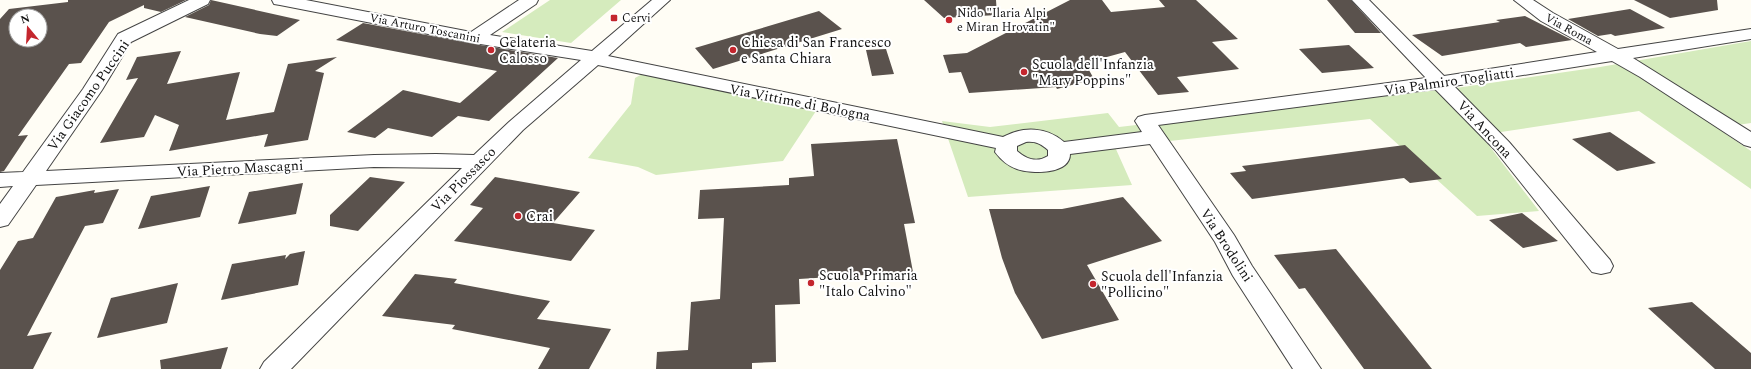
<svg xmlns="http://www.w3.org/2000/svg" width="1751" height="369" font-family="Spectral,serif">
  <rect width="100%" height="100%" fill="#fffdf5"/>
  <path fill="#d5ebbd" d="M550 0H621L571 43 502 32Z
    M1751 41V123L1717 128 1751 151V189L1639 111 1481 135 1539 211 1477 216 1370 119 1115 147 1132 185 968 197 942 121 990 127 1108 113 1119 127 1456 88 1600 67Z
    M644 73 816 111 783 161 656 175 638 167 588 158 631 104 635 78Z"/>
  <path fill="#5a524d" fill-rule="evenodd" d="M68 0H186L161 12 144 8V5L109 22 81 63 69 64 18 136 28 135 4 171 0 172V19L9 9 68 2ZM16 16H40V40H16Z
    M211 0 300 20 277 36 260 34 185 17 209 5Z
    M924 0H996L997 15 944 18Z
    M1070 0H1102L1111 12 1165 7 1159 0H1196L1238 39 1212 42 1239 69 1177 77 1189 92 1158 95 1125 52 1085 63 1094 79 1057 89 1056 87 969 93 961 72 949 73 943 55 967 53Z
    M1327 0H1351L1381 33H1355Z
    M1634 0H1717L1718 10 1670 18Z
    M1630 9 1665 28 1615 36 1611 34 1598 36 1568 19Z
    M819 11 842 29 713 69 695 48Z
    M1525 16 1572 40 1526 47 1520 43 1442 56 1412 35 1500 22 1496 20Z
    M363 23 474 44 558 58 489 121 458 116 432 137 388 128 375 138 347 132 403 90 460 103 497 71 336 40Z
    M1349 45 1374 68 1322 73 1299 49Z
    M886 49 894 74 872 76 866 50Z
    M181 51 167 84 240 72 226 120 274 112 288 64 337 57 315 71 324 73 308 140 264 147 268 134 169 151 179 125 155 115 144 137 100 143 138 78 126 80 137 57Z
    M1610 132 1656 163 1617 171 1572 139Z
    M897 139 915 223 904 224 913 272 799 279 800 304 775 305 776 362 752 363V369H656L657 352 688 350 691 302 720 299 724 218 698 219 700 190 789 185V178L814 176 811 144Z
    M1405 145 1442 179 1410 183 1404 178 1252 199 1230 173 1246 171 1242 166Z
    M370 177 405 182 358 231 330 226V215Z
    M495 177 580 192 553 223 595 230 571 261 454 241 483 208 470 205Z
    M303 183 296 214 238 224 249 192Z
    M210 186 200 217 138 229 151 196Z
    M119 189 103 223 85 226 27 336 52 332 33 369H0V270L18 241 33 238 56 197 95 190 94 193Z
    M1123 197 1162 241 1087 265 1119 320 1042 339 1015 293 1002 258 989 209H1062Z
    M1522 213 1558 241 1523 248 1489 220Z
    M1336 249 1432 369H1364L1305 288 1299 289 1274 255Z
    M305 251 298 285 221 300 232 264 286 255 285 259 290 254Z
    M415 274 457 279 454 283 550 301 537 319 611 329 589 369H538L550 348 452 329 455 325 382 316Z
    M178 283 167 323 97 338 111 298Z
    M1692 302 1751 353V369H1715L1648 308Z
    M228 347 221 369H161L160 360Z"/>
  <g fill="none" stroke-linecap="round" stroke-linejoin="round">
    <g stroke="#444" stroke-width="2">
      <path id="street" d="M189 0H210L208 4 131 42 102 90 46 171 374 155 436 154 474 155 509 122 581 60 474 43 280 5 274 4 272 0H306L471 32 519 0H538L536 4 490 35 592 51 652 0H670L608 56 1003 137C1023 126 1047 127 1064 142L1142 132 1135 121 1138 117 1145 115 1426 78 1352 0H1369L1444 76 1597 52 1541 21 1514 0H1533L1553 13 1618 49 1751 29V39L1633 58 1751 132V147L1744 145 1640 77 1612 61 1454 86 1509 142 1610 260 1613 266 1610 272 1601 274 1592 272 1495 150 1435 89 1158 125 1234 235 1252 266 1321 369H1293L1233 276 1215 242 1150 144 1070 154C1070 175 1031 174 1017 169 1008 166 1001 160 995 152L996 148 598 65 523 130 291 369H260L264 362 462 168 374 167 36 185 8 225 0 227V204L13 186 0 187V173L23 172 83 89 118 34ZM1026 142C1036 141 1041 144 1048 150V156C1037 163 1026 159 1017 151V146Z"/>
    </g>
    <use href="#street" fill="#fff" fill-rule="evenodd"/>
  </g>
  <g fill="#c4262e" stroke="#fff" stroke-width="1.5">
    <rect x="610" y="14" width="8" height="8" rx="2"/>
    <circle cx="949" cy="20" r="4"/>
    <circle cx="491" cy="50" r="4"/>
    <circle cx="733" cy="50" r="4"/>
    <circle cx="1024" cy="72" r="4"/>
    <circle cx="518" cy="216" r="4"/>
    <circle cx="811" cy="283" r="4"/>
    <circle cx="1093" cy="284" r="4"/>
  </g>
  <g text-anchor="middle" stroke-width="4" stroke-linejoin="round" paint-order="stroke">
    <g font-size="12" fill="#111" stroke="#fff" text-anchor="start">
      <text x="957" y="17">Nido "Ilaria Alpi<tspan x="957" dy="14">e Miran Hrovatin"</tspan></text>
      <text x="622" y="22">Cervi</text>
    </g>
    <g font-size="12" fill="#111" stroke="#fff">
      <text transform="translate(425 28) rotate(11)" y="4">Via Arturo Toscanini</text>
      <text transform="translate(1569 29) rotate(29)" y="4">Via Roma</text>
    </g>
    <g font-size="14" fill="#111" stroke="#fff" text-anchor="start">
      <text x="499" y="47">Gelateria<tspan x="499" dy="16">Calosso</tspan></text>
      <text x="741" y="47">Chiesa di San Francesco<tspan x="741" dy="16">e Santa Chiara</tspan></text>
      <text x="1032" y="69">Scuola dell'Infanzia<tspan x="1032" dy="16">"Mary Poppins"</tspan></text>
      <text x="526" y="221">Crai</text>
      <text x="819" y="280">Scuola Primaria<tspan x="819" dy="16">"Italo Calvino"</tspan></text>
      <text x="1101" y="281">Scuola dell'Infanzia<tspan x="1101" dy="16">"Pollicino"</tspan></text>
    </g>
    <g font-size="14" fill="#111" stroke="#fff">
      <text transform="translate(1449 81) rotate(-8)" y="5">Via Palmiro Togliatti</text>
      <text transform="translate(88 95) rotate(-55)" y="5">Via Giacomo Puccini</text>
      <text transform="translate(800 102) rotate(11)" y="5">Via Vittime di Bologna</text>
      <text transform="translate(1485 129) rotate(47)" y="5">Via Ancona</text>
      <text transform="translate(240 168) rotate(-3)" y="5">Via Pietro Mascagni</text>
      <text transform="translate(463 179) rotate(-45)" y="5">Via Piossasco</text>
      <text transform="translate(1227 245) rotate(57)" y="5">Via Brodolini</text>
    </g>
  </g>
  <g transform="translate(28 28) rotate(342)"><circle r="19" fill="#ffffff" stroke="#a0a0a0"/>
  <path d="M0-3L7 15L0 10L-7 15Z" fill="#c4262e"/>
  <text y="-6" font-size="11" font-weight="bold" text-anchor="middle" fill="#111111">N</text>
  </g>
</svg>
